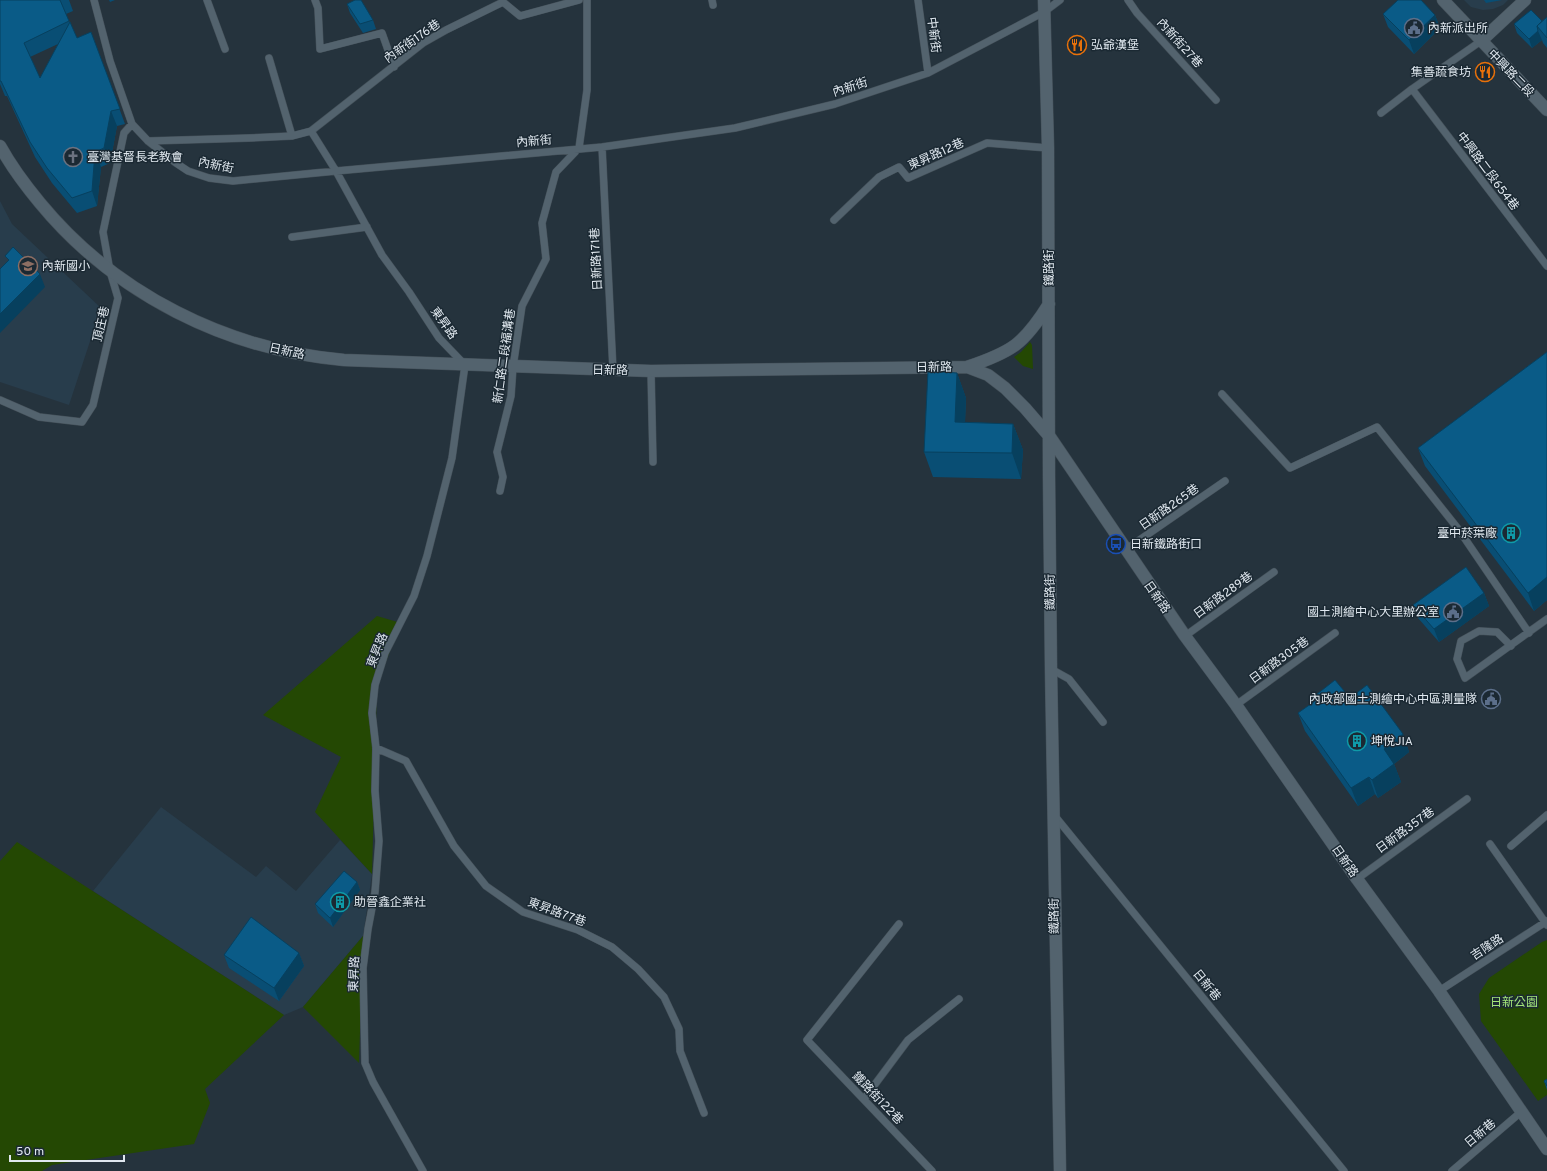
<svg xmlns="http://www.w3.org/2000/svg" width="1547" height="1171" font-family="Overpass,'Noto Sans TC',sans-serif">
  <rect width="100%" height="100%" fill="#25333d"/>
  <path fill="#283d4c" d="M1464 0H1508L1503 5 1493 9 1483 10 1471 7Z
    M0 201 12 224 101 308 69 405 0 382Z
    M161 807 256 877 266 866 296 891 340 840 372 874 363 936 303 1007 284 1015 93 891Z"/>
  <path fill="#244803" d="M1030 342 1032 345 1033 369 1023 366 1014 357 1021 352Z
    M377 616 401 623 377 685 372 874 315 812 341 757 263 715Z
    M17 842 284 1015 205 1089 210 1103 194 1144 52 1165 42 1171H0V861Z
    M363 936 359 1063 303 1007Z
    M1547 940V1095L1538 1101 1481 1021 1479 994 1489 978 1542 942Z"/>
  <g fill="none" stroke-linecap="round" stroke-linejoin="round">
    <g stroke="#445059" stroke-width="8">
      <path id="lane" d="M94 0 110 61 132 124 148 141 176 163 188 171 209 178 233 181 336 171 602 147 735 128 835 104 928 73 1044 12 1060 0
        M207 0 225 49
        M315 0 318 8 320 49 382 33 394 67
        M712 0 713 5
        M918 0 928 73
        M1128 0 1137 13 1216 100
        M269 58 292 136
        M1412 89 1547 266
        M1381 113 1412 89 1481 41
        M311 131 336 171 382 255 409 292 439 338 465 365 452 458 427 556 414 596 385 653 375 685 372 713 376 748 375 791 379 841 375 892 368 929 363 968 365 1063 373 1082 423 1171
        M148 141 249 138 292 136 311 131 423 43 446 30 503 2 520 16 579 0
        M602 147 613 370
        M834 220 879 177 899 167 908 178 987 143 1048 148
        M292 237 367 227
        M651 371 653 462
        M1222 394 1290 468 1377 427 1459 530 1529 633
        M0 400 39 417 82 422 93 405 118 298 110 271 103 232 124 133 132 124
        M500 491 503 477 497 452 511 396 513 367 522 306 546 259 542 223 556 172 579 148 587 90V0
        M1125 550 1225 481
        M1185 636 1274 572
        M1511 646 1497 632 1479 631 1461 641 1457 659 1465 678 1547 619
        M1051 669 1069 679 1103 722
        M1236 705 1335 633
        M376 748 406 761 454 846 486 886 523 912 578 930 612 947 638 969 664 997 679 1029 680 1051 704 1113
        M1054 815 1344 1171
        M1490 844 1547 925
        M1511 846 1547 815
        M1357 879 1467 799
        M899 924 807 1040 932 1171
        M1439 991 1547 921
        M864 1099 908 1040 959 999
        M1452 1171 1521 1112"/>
    </g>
    <g stroke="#445059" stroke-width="13">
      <path id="street" d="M1044 0 1048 148 1049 476 1051 669 1060 1171
        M1481 41 1525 0
        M0 146C11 166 25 185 40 203 115 294 227 350 344 360L651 371 967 367 988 375 1005 388 1025 408 1050 437 1185 636 1236 705 1357 879 1439 991 1547 1149
        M967 367C1012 352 1024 344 1049 304"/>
    </g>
    <g stroke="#445059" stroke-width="13">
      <path id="secondary" d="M1443 0 1547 110"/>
    </g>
    <use href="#lane" stroke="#53636e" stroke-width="7"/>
    <use href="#street" stroke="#53636e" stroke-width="12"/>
    <use href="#secondary" stroke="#53636e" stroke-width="12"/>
  </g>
  <path fill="#094e74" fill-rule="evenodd" d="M0 0H69L73 11 66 14 77 38 91 32 125 124 117 126 110 163 101 167 97 206 77 213 52 183 35 157 7 96H5L0 84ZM58 44 40 78 30 57Z
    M109 0H115L110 2Z
    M1484 0H1502L1486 3Z
    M347 4 373 20 376 29 363 33 350 13Z
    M1383 14 1435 15 1440 28 1414 54 1388 27Z
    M1547 17V48L1543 43 1542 40 1532 48 1517 33 1514 24 1542 21Z
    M1547 352V600L1534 611 1425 466 1418 448Z
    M957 373 966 398 965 422 1013 424 1023 450 1021 479 933 477 924 452Z
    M1484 593 1489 606 1439 642 1418 618 1413 605Z
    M1312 698H1350L1403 734 1409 752 1394 764 1401 782 1378 798 1375 794 1358 806 1305 731 1298 713 1314 702Z
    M357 882 360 890 333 927 318 913 315 904Z
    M299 953 304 966 279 1001 229 968 224 955Z
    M1547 1079V1090L1544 1081Z"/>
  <path fill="#07405e" d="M1435 15 1440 28 1414 54 1409 40Z
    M1538 31 1542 40 1532 48 1529 39Z
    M111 111 117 126 110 163 104 148Z
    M95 152 101 167 97 206 92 191Z
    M40 274 45 287 0 333V314Z
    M957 373 966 398 964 447 955 422Z
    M1013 424 1023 450 1021 479 1012 453Z
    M1547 577V600L1534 611 1528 593Z
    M1484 593 1489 606 1439 642 1434 629Z
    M1403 734 1409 752 1390 767 1384 749Z
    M1394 764 1401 782 1378 798 1372 780Z
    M1369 777 1375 794 1358 806 1351 788Z
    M357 882 360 890 333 927 330 918Z
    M299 953 304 966 279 1001 274 988Z"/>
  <path fill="#0a5b87" stroke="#07405e" d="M0 0H60L69 21 24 43 40 78 70 22 77 38 91 32 120 109 111 111 104 148 95 152 92 191 72 198 47 168 30 142 1 81H0Z
    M355 0H361L373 20 360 24 347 4Z
    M1398 0H1421L1435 15 1409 40 1383 14Z
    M1531 10 1542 21 1537 26 1538 31 1529 39 1514 24Z
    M1547 17V38L1537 26Z
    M13 247 40 274 0 314V269L9 260 5 256Z
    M1547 352V577L1528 593 1418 448Z
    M928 371 957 373 955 422 1013 424 1012 453 924 452Z
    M1466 567 1484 593 1434 629 1413 605Z
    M1335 680 1350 698 1367 685 1403 734 1384 749 1394 764 1372 780 1369 777 1351 788 1298 713 1315 701 1312 698Z
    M344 871 357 882 330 918 315 904Z
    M251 917 299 953 274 988 224 955Z
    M1547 1079V1086L1544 1081Z"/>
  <defs>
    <g id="civic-ring" transform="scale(1)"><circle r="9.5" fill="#1b2933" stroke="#5c6f8a" stroke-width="1.5"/><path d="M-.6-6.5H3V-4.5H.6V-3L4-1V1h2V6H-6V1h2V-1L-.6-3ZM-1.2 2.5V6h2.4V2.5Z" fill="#5c6f8a"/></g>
    <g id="restaurant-ring" transform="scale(1)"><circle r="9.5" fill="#1b2933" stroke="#e8710a" stroke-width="1.5"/><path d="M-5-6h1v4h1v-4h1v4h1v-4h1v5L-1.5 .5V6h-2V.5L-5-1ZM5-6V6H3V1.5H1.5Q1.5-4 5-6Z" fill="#e8710a"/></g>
    <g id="church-ring" transform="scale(1)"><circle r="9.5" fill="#1b2933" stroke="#6b7280" stroke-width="1.5"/><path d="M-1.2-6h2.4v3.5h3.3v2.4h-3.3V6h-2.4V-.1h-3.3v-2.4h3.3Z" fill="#6b7280"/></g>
    <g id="school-ring" transform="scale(1)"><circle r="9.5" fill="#1b2933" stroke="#8d6e63" stroke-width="1.5"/><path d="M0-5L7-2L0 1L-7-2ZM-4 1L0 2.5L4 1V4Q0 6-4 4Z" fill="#8d6e63"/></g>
    <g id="building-ring" transform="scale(1)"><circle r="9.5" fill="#1b2933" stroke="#0f9aa8" stroke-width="1.5"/><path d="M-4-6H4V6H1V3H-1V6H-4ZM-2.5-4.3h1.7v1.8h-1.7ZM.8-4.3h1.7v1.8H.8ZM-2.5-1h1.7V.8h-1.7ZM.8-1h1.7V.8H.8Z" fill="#0f9aa8"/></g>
    <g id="bus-ring" transform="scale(1)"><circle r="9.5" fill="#1b2933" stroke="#1a4fb4" stroke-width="1.5"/><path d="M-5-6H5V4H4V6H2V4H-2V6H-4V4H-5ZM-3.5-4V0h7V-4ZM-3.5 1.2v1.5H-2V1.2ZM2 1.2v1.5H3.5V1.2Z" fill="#1a4fb4"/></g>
  </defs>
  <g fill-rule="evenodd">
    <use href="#civic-ring" x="1414" y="28"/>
    <use href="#restaurant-ring" x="1077" y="45"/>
    <use href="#restaurant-ring" x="1485" y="72"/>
    <use href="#church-ring" x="73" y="157"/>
    <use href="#school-ring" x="28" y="266"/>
    <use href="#building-ring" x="1511" y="533"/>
    <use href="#bus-ring" x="1116" y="544"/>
    <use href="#civic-ring" x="1453" y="612"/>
    <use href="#civic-ring" x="1491" y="699"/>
    <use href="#building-ring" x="1357" y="741"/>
    <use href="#building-ring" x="340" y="902"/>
  </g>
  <g text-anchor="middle" stroke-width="3" stroke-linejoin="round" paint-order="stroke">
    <g font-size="12" fill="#e0e8ef" stroke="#1b2933" text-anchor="start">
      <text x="1428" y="32">內新派出所</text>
      <text x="1091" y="49">弘爺漢堡</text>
      <text x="1471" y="76" text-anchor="end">集善蔬食坊</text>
      <text x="87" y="161">臺灣基督長老教會</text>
      <text x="42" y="270">內新國小</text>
      <text x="1497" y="537" text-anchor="end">臺中菸葉廠</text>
      <text x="1130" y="548">日新鐵路街口</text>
      <text x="1439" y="616" text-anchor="end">國土測繪中心大里辦公室</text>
      <text x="1477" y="703" text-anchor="end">內政部國土測繪中心中區測量隊</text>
      <text x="1371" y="745">坤悅JIA</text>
      <text x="354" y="906">助晉鑫企業社</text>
    </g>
    <g font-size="12" fill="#e0e8ef" stroke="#1b2933">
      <text transform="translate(934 35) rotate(83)" y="4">中新街</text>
      <text transform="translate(412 41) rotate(-35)" y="4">內新街176巷</text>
      <text transform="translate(1180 43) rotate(48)" y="4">內新街27巷</text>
      <text transform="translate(1511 73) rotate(46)" y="4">中興路二段</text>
      <text transform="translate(850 87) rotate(-18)" y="4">內新街</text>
      <text transform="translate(534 141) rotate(-5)" y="4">內新街</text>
      <text transform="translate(936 154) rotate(-24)" y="4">東昇路12巷</text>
      <text transform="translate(216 165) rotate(12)" y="4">內新街</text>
      <text transform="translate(1488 171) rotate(53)" y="4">中興路二段654巷</text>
      <text transform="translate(596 259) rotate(-93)" y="4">日新路171巷</text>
      <text transform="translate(1049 268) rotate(-90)" y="4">鐵路街</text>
      <text transform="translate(444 323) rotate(54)" y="4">東昇路</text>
      <text transform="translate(101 324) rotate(-77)" y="4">頂庄巷</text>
      <text transform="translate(287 351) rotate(12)" y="4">日新路</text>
      <text transform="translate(504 356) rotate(-82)" y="4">新仁路二段福溝巷</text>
      <text transform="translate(934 367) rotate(-1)" y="4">日新路</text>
      <text transform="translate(610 370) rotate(1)" y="4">日新路</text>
      <text transform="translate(1169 507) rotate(-35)" y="4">日新路265巷</text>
      <text transform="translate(1050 592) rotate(-91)" y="4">鐵路街</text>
      <text transform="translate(1223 595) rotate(-36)" y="4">日新路289巷</text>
      <text transform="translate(1157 597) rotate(55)" y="4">日新路</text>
      <text transform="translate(377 650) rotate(-68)" y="4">東昇路</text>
      <text transform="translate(1279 660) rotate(-36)" y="4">日新路305巷</text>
      <text transform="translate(1405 830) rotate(-36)" y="4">日新路357巷</text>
      <text transform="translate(1345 861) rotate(55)" y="4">日新路</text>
      <text transform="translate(557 912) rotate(20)" y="4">東昇路77巷</text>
      <text transform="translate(1054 916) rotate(-91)" y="4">鐵路街</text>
      <text transform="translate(1487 947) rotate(-33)" y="4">吉隆路</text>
      <text transform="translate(354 974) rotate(-88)" y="4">東昇路</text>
      <text transform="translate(1207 985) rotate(51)" y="4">日新巷</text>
      <text transform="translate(878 1098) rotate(46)" y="4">鐵路街122巷</text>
      <text transform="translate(1480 1133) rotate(-40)" y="4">日新巷</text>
    </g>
    <g font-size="12" fill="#a3e579" stroke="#1b2933">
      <text x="1514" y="1006">日新公園</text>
    </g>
  </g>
  <path d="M10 1155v6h114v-6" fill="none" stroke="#e0e8ef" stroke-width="2"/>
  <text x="16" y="1155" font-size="12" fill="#e0e8ef" stroke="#1b2933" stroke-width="3" paint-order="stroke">50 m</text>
</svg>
